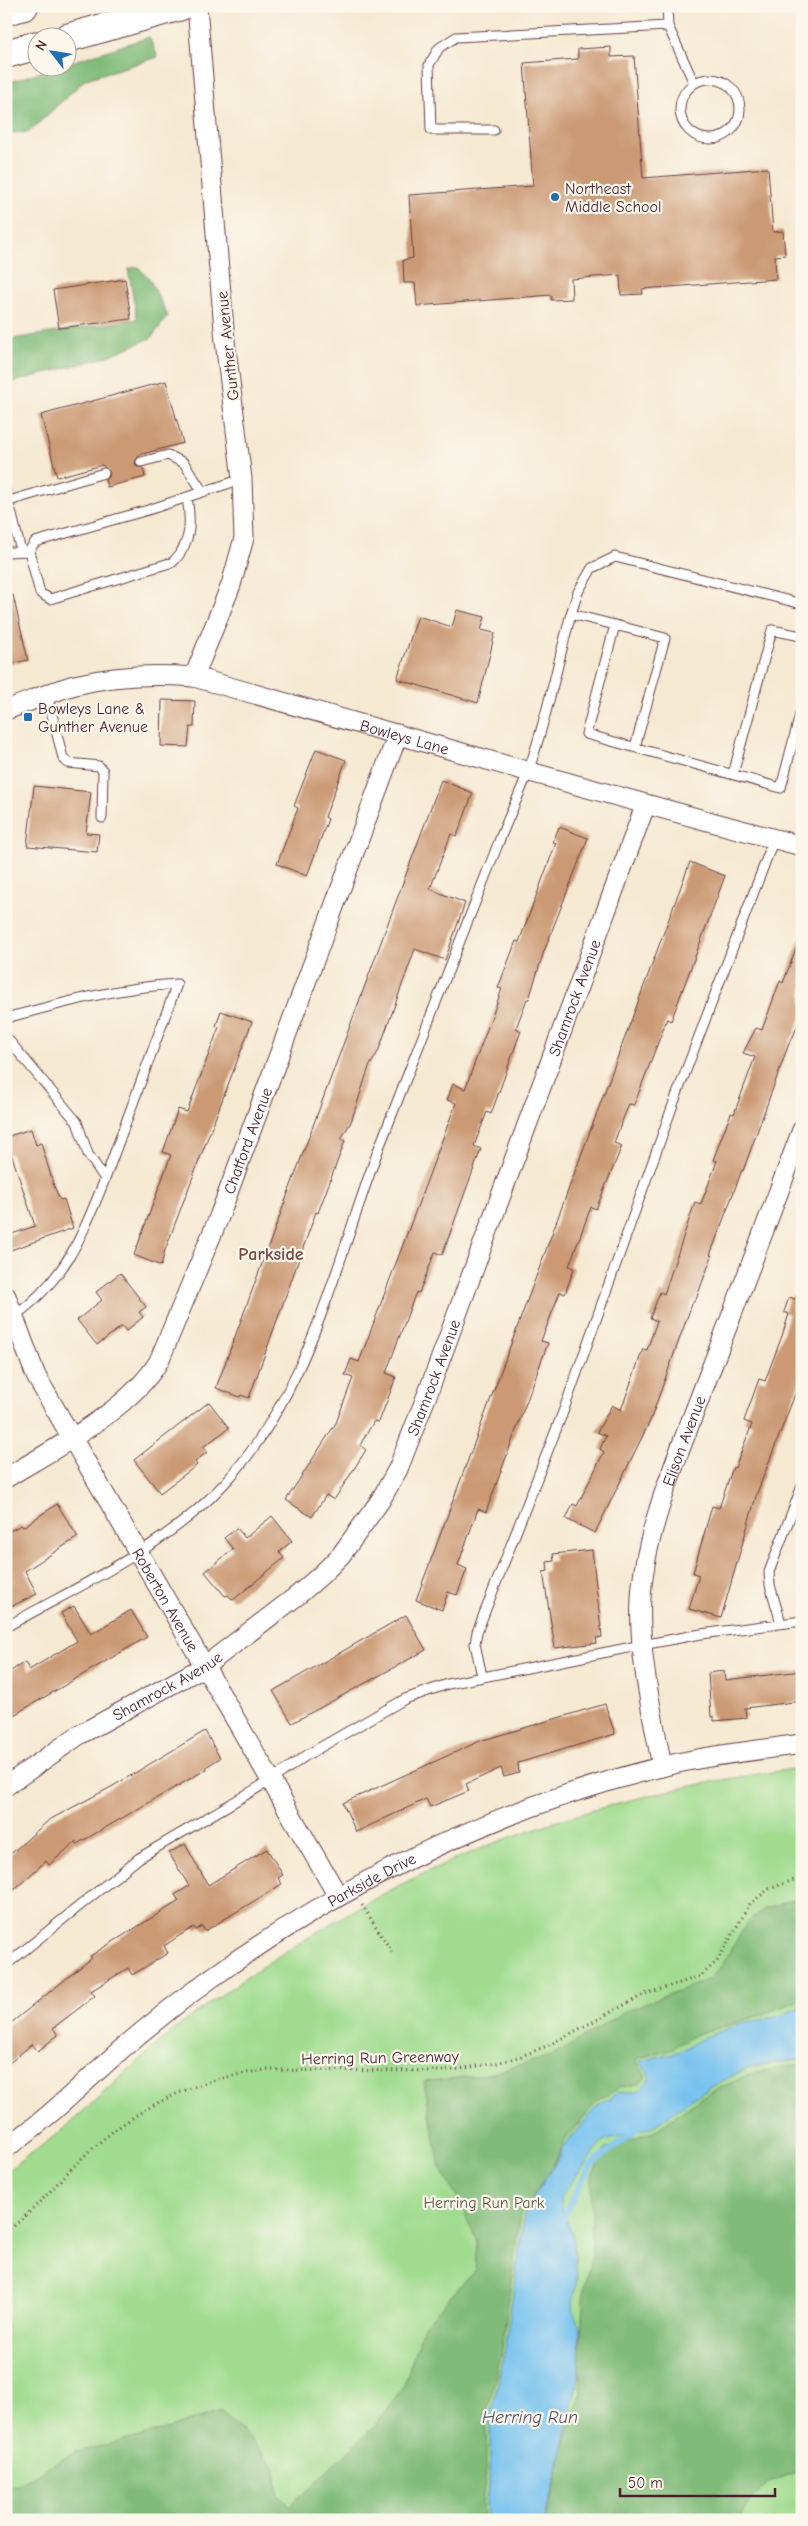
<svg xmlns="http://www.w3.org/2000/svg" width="808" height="2526" font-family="'Comic Neue',sans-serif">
  <rect width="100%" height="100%" fill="#fbf7ec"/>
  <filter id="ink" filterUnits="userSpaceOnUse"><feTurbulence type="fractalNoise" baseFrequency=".02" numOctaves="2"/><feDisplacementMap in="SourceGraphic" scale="10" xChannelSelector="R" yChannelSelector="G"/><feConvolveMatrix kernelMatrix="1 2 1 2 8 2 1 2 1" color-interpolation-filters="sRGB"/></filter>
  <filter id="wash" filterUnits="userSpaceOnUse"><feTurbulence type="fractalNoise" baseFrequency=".0096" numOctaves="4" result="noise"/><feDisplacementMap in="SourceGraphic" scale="20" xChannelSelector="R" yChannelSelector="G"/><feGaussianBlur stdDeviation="1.12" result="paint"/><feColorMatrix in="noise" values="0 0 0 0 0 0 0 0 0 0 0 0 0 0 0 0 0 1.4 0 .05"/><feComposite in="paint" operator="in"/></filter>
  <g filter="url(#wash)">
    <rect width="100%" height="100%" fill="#f5e9d2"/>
    <path fill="#a0db8e" stroke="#757d5c" d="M802 1768V2520H6V2171C31 2154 56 2136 78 2116 116 2082 152 2046 192 2016 258 1967 328 1923 400 1885 524 1822 665 1785 802 1768Z"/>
    <path fill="#80bb79" stroke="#656d52" d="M149 37 158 57 86 79 29 132 6 133V83L54 68H68V63Z
      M138 267 149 278 168 316 151 338 106 357 6 384V340L137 319 128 269Z
      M802 1897V1999L761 2015 696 2034 674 2048 636 2059 646 2077 638 2084 621 2087 597 2101 564 2141 550 2172 520 2214 501 2357 486 2415V2472L482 2503 483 2520H6V2486L17 2485 76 2452 154 2433 221 2411 253 2442 275 2468 278 2495 290 2506 375 2426 403 2387 424 2326 475 2270 477 2242 460 2202 440 2167 424 2082 489 2074 554 2055 630 2009 710 1979 722 1965 746 1924 765 1909Z
      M802 2064V2470L769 2482 750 2502 738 2520H546L563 2448 581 2394 579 2363 584 2288 592 2254V2175L605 2149 653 2132 707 2094 755 2072Z"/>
    <path fill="#74c1ef" stroke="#5f708d" d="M802 2006V2060L751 2066 704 2091 651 2128 602 2142 561 2196 562 2212 573 2234 577 2279 572 2309 580 2326 579 2374 563 2448 547 2509 546 2520H487L486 2501 490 2472V2416L504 2357 524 2213 556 2162 563 2147 596 2107 619 2092H636L644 2086 650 2077 640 2061 681 2051 703 2038 741 2023 781 2016Z"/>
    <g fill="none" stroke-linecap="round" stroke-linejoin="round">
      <path stroke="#74c1ef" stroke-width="6" d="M561 2221 591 2165 638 2129"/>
    </g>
    <g id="blocks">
      <path fill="#cb9973" d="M611 47V57L634 56 643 178 768 168 773 232 783 231 785 255 775 256 776 279 642 289 643 294 621 295 620 275 571 279 572 299 551 300V295L417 306 415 283H404L403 260 413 258 409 195 533 186 524 63 578 59V49Z
        M125 279 131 319 59 328 53 290Z
        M166 381 183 443 139 455 135 463 137 467 143 468 145 477 107 487 105 479 109 477 110 472 102 465 57 477 41 415Z
        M13 595 28 660 6 665V596Z
        M457 610 485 617 481 630 495 633 478 703 397 679 418 616 452 627Z
        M162 700 195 701 194 727H190L188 747 161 746Z
        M316 749 346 760 325 817 328 819 307 876 277 864 298 808 294 806Z
        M441 780 473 793 457 836 451 834 430 889 465 903 445 960 415 949 378 1052 369 1067 351 1122 341 1139 345 1141 318 1213 316 1212 249 1398 241 1395 240 1397 216 1388Z
        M34 786 91 792 86 833 99 834 97 852 27 846Z
        M559 827 588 838 544 951 529 999H527L516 1028 521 1031 491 1114 487 1112 474 1146 481 1149 442 1255 435 1252 419 1293 416 1292 386 1373 396 1377 379 1422 374 1421 360 1445 366 1450 334 1500 326 1495 312 1517 286 1500 336 1423 353 1378 345 1375 351 1359 359 1362 456 1103 447 1100 453 1084 465 1089 502 989 498 988 516 941 519 942 556 843 553 842Z
        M690 862 725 876 671 1021 667 1019 634 1105 629 1104 621 1124 614 1143 622 1146 596 1209 591 1207 569 1266 574 1268 565 1294 560 1292 541 1341 548 1343 486 1512 478 1509 458 1565 467 1569 457 1595 448 1592 442 1610 416 1600Z
        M800 938H802V1015L792 1039 791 1038 743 1171 742 1170 710 1255 712 1256 695 1302 693 1301 650 1421 595 1533 566 1519 573 1504 577 1506 604 1452 600 1449 606 1436 597 1432 612 1405 621 1410 643 1349 647 1350 657 1321 650 1318 660 1292 664 1294 695 1202 701 1204 717 1161 713 1160 719 1144 731 1113 734 1114 755 1057 743 1053 756 1028 762 1030 780 981 783 983Z
        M221 1011 252 1022 165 1250 161 1266 134 1255 171 1155 163 1152 178 1109 187 1112 219 1027 216 1026Z
        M31 1129 36 1145 41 1143 54 1186 60 1200 64 1199 73 1228 8 1251 6 1236 35 1226 11 1153 6 1155V1137Z
        M120 1273 146 1307 139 1312 143 1317 126 1331 122 1326 97 1345 77 1320 102 1300 96 1292Z
        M801 1286 802 1376 757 1493 721 1618 689 1609 699 1575 693 1573 712 1506 719 1508 733 1467 735 1468 752 1424 744 1421 759 1379 765 1381 782 1336 789 1314 784 1312 789 1297 795 1299Z
        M209 1402 229 1428 203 1447 207 1452 195 1462 197 1465 160 1493 134 1460Z
        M57 1504 78 1537 25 1571 37 1594 6 1609V1533L21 1525 23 1527Z
        M272 1516 292 1541 279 1552 284 1558 233 1600 228 1595 225 1596 205 1572 233 1549 224 1538 237 1528 245 1538Z
        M592 1550 602 1637 596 1638 597 1643 555 1648 543 1572 548 1571 547 1562 554 1561 553 1554Z
        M74 1606 91 1634 131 1610 147 1637 14 1715 6 1702V1674L25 1662 29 1670 77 1641 61 1613Z
        M406 1615 426 1650 292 1723 273 1691Z
        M724 1671 725 1680 802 1671V1701L745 1708 746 1718 714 1721V1716L711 1717 708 1673Z
        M605 1704 615 1734 518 1763 519 1773 504 1777 501 1768 466 1784 469 1791 430 1807 426 1799 356 1832 343 1803 480 1741Z
        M205 1731 220 1758 206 1767 207 1769 77 1844 76 1841 49 1865 46 1861 6 1897V1858L49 1820 113 1786Z
        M185 1844 208 1885 267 1849 283 1875 278 1878 282 1884 205 1931 202 1926 196 1930 194 1927 179 1936 164 1946 168 1953 132 1975 128 1968 91 1991 95 1996 53 2028 58 2035 38 2051 32 2044 6 2066V2027L92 1958 90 1956 179 1901 175 1895 189 1886 169 1853Z"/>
    </g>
  </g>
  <g filter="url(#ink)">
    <use href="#blocks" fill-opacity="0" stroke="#643d44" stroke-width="1"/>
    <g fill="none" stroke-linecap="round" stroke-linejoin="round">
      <g stroke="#643d44" stroke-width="11">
        <path id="service" d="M667 6 668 26 694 83
          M680 109a30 30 0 1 1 60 0a30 30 0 1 1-60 0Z
          M494 130H431L429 65 439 48 456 37 668 26
          M141 462 168 455 184 463 203 492
          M6 491 21 551
          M187 497C191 523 192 542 173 562L50 599 40 593 29 551 35 542 148 510 242 479
          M9 501 104 473
          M6 552 26 551
          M571 614 615 625 586 734 781 788 802 707
          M615 625 665 638 635 747
          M47 695 63 758 68 763 99 766 103 771 102 818
          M733 774 772 630 801 636 802 634
          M6 1018C62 1003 119 987 177 984L105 1179
          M6 1037 77 1122 88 1154 105 1179C81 1238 66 1279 12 1318
          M781 1623 770 1585 769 1572 802 1486
          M6 1627C78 1586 166 1547 223 1485 309 1394 336 1262 379 1148 418 1046 458 945 498 844 507 820 519 796 528 772 546 721 557 666 571 614L578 592 592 568 615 557 802 604
          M482 1676 475 1644 477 1632 563 1412 674 1102 774 839
          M6 1965 139 1858 271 1780 307 1755 405 1699 448 1684 642 1645 701 1634 802 1621"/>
      </g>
      <g stroke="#643d44" stroke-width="21">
        <g id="minor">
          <path d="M194 677 231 585 244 538 242 479 225 341 197 6"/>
          <path id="s1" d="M6 710C29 702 52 691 75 685 115 675 154 674 194 677 397 734 598 793 802 846"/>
          <path id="s2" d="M6 1296 36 1376 338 1896"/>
          <path id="s3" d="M6 1478C55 1448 130 1410 159 1361L219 1217 398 734"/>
          <path id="s4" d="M662 1767C652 1711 638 1654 641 1598 644 1533 679 1453 702 1392 736 1305 769 1217 802 1130"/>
          <path id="s5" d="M6 1786 79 1735 205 1666 298 1595 321 1575 341 1555 380 1501 398 1469 429 1390 645 806"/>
          <path id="s6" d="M6 2148C49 2118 85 2081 124 2047 152 2023 181 2000 210 1979 344 1883 493 1810 653 1769 701 1756 752 1751 802 1744"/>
        </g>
      </g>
      <g stroke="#643d44" stroke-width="30">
        <path id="primary" d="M6 11 24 6
          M67 38 181 6
          M6 54 38 45"/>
      </g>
      <path stroke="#643d44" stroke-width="3" stroke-dasharray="1 4" stroke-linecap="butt" d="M362 1905 394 1955
        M6 2232C33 2212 54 2186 77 2163 130 2110 192 2079 266 2070L446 2071 497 2063 521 2056 547 2046 645 1994 701 1976 717 1961 750 1904 769 1889 802 1877"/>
      <use href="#service" stroke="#fff" stroke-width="9"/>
      <use href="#minor" stroke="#fff" stroke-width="19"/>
      <use href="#primary" stroke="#fff" stroke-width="28"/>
    </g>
  </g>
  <g fill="#1f6fb2" stroke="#fbf7ec" stroke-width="2">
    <circle cx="555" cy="197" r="5"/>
    <rect x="23" y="712" width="10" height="10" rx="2.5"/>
  </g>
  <g text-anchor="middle" stroke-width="4.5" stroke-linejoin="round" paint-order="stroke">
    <g font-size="16" fill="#4a1f2b" stroke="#fbf7ec" text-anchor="start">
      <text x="565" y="194">Northeast<tspan x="565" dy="18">Middle School</tspan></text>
      <text x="38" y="714">Bowleys Lane &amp;<tspan x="38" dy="18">Gunther Avenue</tspan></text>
    </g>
    <g font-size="16" fill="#4a1f2b" stroke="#fbf7ec">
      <text transform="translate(227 346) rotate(-96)" y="6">Gunther Avenue</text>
      <text dy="6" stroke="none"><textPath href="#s1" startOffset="412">Bowleys Lane</textPath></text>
      <text dy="6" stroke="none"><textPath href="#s5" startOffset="1015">Shamrock Avenue</textPath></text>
      <text dy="6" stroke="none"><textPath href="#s3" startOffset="432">Chatford Avenue</textPath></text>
      <text dy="6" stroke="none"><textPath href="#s5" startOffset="610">Shamrock Avenue</textPath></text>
      <text dy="6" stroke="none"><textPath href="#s4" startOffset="334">Elison Avenue</textPath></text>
      <text dy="6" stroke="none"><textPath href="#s2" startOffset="344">Roberton Avenue</textPath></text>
      <text dy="6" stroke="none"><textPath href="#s5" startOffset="190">Shamrock Avenue</textPath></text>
      <text dy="6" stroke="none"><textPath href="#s6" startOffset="455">Parkside Drive</textPath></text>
      <text transform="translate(380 2057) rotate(-1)" y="6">Herring Run Greenway</text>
    </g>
    <g font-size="16" fill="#645749" stroke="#fbf7ec">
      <text x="484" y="2208">Herring Run Park</text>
    </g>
    <g font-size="18" font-weight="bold" fill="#774a44" stroke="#fbf7ec">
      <text x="271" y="1260">Parkside</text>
    </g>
    <g font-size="18" font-style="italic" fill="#575066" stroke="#fbf7ec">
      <text x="530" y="2423">Herring Run</text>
    </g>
  </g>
  <rect width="808" height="2526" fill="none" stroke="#fbf7ec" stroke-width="25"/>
  <g transform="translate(52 52) rotate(301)"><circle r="24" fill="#fbf7ec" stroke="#b4a19f"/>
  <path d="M0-4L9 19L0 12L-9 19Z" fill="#1f6fb2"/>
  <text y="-8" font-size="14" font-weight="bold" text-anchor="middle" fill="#4a1f2b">N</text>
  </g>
  <path d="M620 2488v8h155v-8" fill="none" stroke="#4a1f2b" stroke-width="2.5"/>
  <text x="628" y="2488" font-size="15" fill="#4a1f2b" stroke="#fbf7ec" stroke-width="4" paint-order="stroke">50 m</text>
</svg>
